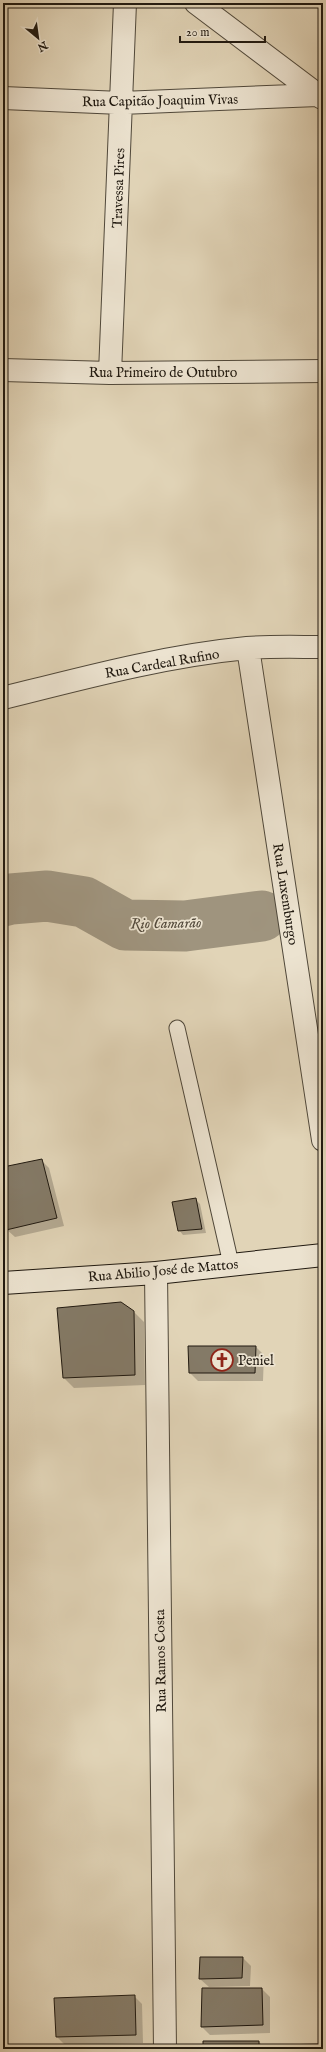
<svg xmlns="http://www.w3.org/2000/svg" width="326" height="2052" font-family="'IM FELL English',serif">
  <rect width="100%" height="100%" fill="#e1d4b7"/>
  <filter id="stains"><feTurbulence type="fractalNoise" baseFrequency=".005" numOctaves="4"/><feColorMatrix values="0 0 0 0 .2 0 0 0 0 .09 0 0 0 0 .02 0 0 0 .5 -.17"/></filter>
  <radialGradient id="worn" r=".72"><stop offset=".6" stop-color="#630" stop-opacity="0"/><stop offset="1" stop-color="#630" stop-opacity=".3"/></radialGradient>
  <path fill="#0003" d="M41 1160 49 1168 64 1226 15 1237 6 1229 3 1214V1168Z
    M195 1199 200 1204 206 1233 183 1235 179 1230Z
    M134 1312 144 1322 145 1385 74 1388 64 1378Z
    M256 1347 264 1355 263 1381H198L190 1373Z
    M201 1958H243L251 1966 250 1986 209 1987 200 1979Z
    M262 1989 270 1997V2033L210 2035 202 2027Z
    M134 1996 142 2004 143 2043 65 2045 57 2037Z
    M259 2042 266 2049H204Z"/>
  <g fill="none" stroke-linecap="round" stroke-linejoin="round">
    <path stroke="#9f947e" stroke-width="51" d="M3 901 11 899 47 896 84 902 125 925 185 926 262 916"/>
  </g>
  <path fill="#847a67" stroke="#201910" d="M42 1159 57 1218 6 1230 3 1218V1167Z
    M196 1198 202 1229 178 1231 172 1202Z
    M121 1302 134 1311 135 1375 63 1378 57 1308Z
    M188 1346H256L255 1373H189Z
    M200 1957H243L242 1978 199 1979Z
    M320 1986H323V2019H321Z
    M202 1988H262L263 2025 201 2027Z
    M135 1995 136 2035 56 2037 54 1998Z
    M203 2041H259V2049H203Z
    M323 2044V2049H276V2045Z
    M87 2046H131V2049H87Z"/>
  <g fill="none" stroke-linecap="round" stroke-linejoin="round">
    <g stroke="#50483a" stroke-width="17">
      <path id="service" d="M177 1028 231 1264"/>
    </g>
    <g stroke="#50483a" stroke-width="24">
      <path id="minor" d="M196 3 322 98
        M3 98 121 103 318 95
        M3 370 110 373 323 371
        M110 373 125 3
        M248 648 323 1140
        M3 698C83 678 164 656 247 648 272 646 298 647 323 647
        M156 1273 165 2049"/>
    </g>
    <g stroke="#201910" stroke-width="24">
      <path id="secondary" d="M3 1283 156 1273 323 1255"/>
    </g>
    <use href="#service" stroke="#ece3d0" stroke-width="15"/>
    <use href="#minor" stroke="#ece3d0" stroke-width="22"/>
    <use href="#secondary" stroke="#ece3d0" stroke-width="22"/>
  </g>
  <defs>
    <g id="church-ring" transform="scale(1.15)"><circle r="9.5" fill="#ece3d0" stroke="#8f2418" stroke-width="1.5"/><path d="M-1.2-6h2.4v3.5h3.3v2.4h-3.3V6h-2.4V-.1h-3.3v-2.4h3.3Z" fill="#8f2418"/></g>
  </defs>
  <g fill-rule="evenodd">
    <use href="#church-ring" x="222" y="1360"/>
  </g>
  <g text-anchor="middle" stroke-width="3.5" stroke-linejoin="round" paint-order="stroke">
    <g font-size="14" fill="#201910" stroke="#ece3d0">
      <text transform="translate(160 100) rotate(-1)" y="5">Rua Capitão Joaquim Vivas</text>
      <text transform="translate(118 188) rotate(-88)" y="5">Travessa Pires</text>
      <text x="163" y="377">Rua Primeiro de Outubro</text>
      <text transform="translate(162 663) rotate(-10)" y="5">Rua Cardeal Rufino</text>
      <text transform="translate(286 894) rotate(81)" y="5">Rua Luxemburgo</text>
      <text transform="translate(163 1270) rotate(-5)" y="5">Rua Abilio José de Mattos</text>
      <text transform="translate(160 1661) rotate(-91)" y="5">Rua Ramos Costa</text>
    </g>
    <g font-size="14" fill="#201910" stroke="#ece3d0" text-anchor="start">
      <text x="238" y="1365">Peniel</text>
    </g>
    <g font-size="15" font-style="italic" fill="#534a3c" stroke="#ece3d0">
      <text transform="translate(166 923) rotate(-1)" y="5">Rio Camarão</text>
    </g>
  </g>
  <rect width="326" height="2052" fill="none" stroke="#e1d4b7" stroke-width="16"/>
  <rect x="4" y="4" width="318" height="2044" fill="none" stroke="#201910" stroke-width="2"/>
  <rect x="8" y="8" width="310" height="2036" fill="none" stroke="#201910"/>
  <g transform="translate(38 38) rotate(151)" stroke="#ece3d0" stroke-width="3" paint-order="stroke">
  <path d="M0-3L7 15L0 10L-7 15Z" fill="#201910"/>
  <text y="-6" font-size="11" font-weight="bold" text-anchor="middle" fill="#201910">N</text>
  </g>
  <path d="M180 36v6h85v-6" fill="none" stroke="#201910" stroke-width="2"/>
  <text x="186" y="36" font-size="12" fill="#201910" stroke="#ece3d0" stroke-width="3" paint-order="stroke">20 m</text>
  <rect width="100%" height="100%" filter="url(#stains)"/>
  <rect width="100%" height="100%" fill="url(#worn)"/>
</svg>
